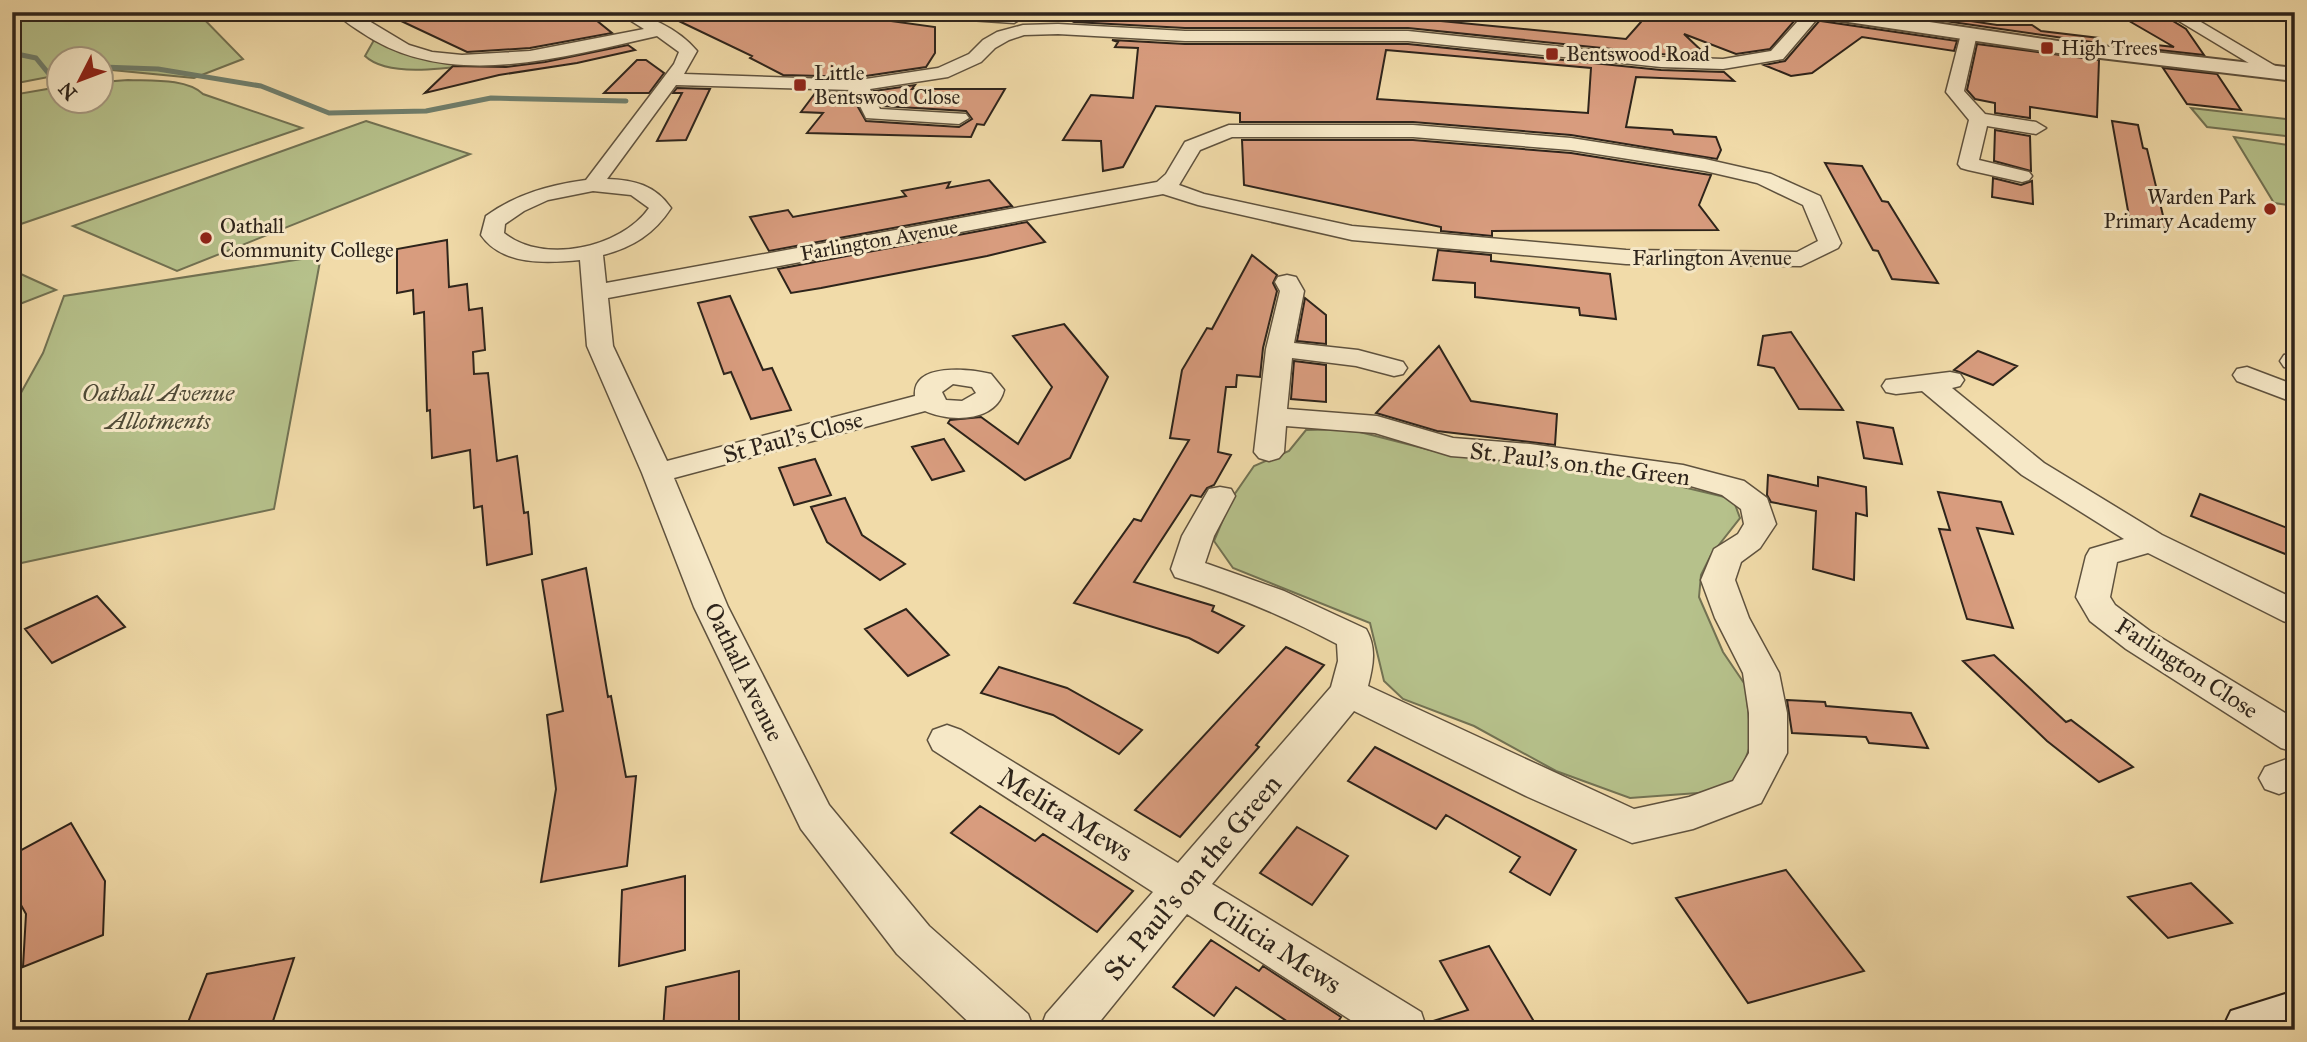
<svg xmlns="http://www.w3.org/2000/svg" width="2307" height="1042" font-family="'IM FELL Great Primer',serif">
  <rect width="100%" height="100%" fill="#f1dba9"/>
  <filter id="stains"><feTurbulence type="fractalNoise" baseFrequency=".00286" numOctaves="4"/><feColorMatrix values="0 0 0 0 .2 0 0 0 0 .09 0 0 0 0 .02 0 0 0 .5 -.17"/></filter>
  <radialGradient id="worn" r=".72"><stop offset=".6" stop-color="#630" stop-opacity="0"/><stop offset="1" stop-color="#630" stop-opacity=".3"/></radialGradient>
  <path fill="#b6c18b" stroke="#727253" stroke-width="2" d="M12 12H197L243 59 194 78 102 69V60H60L59 75 12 84Z
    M374 40C415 61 441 61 485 63 454 67 389 79 365 56Z
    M128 80C150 81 186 78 203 94L302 128 12 227V95L59 87 60 102H102V82Z
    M2191 108 2295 120V137L2207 127Z
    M366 121 470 154 177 271 73 226Z
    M2234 137 2295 146V206L2274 203Z
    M321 256 274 509 12 565V409L43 353 64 296Z
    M12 270 56 290 12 307Z
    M1348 429 1450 455 1637 476 1733 499 1740 518 1711 555 1701 575 1699 597 1723 652 1746 686 1751 743 1740 775 1725 791 1630 798 1556 771 1474 726 1403 699 1384 681 1370 623 1233 568 1214 541 1232 498 1254 466 1289 451 1306 430Z"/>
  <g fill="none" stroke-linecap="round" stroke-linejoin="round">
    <path stroke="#707f6d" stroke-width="5" d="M12 53 36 58 49 74 60 73
      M102 67 158 69 261 86 329 113 426 111 491 98 626 101"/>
  </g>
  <path fill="#d89c7e" stroke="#2e241b" stroke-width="2" fill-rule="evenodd" d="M382 12H586L612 33 530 48 467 52Z
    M660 12H815L801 19 891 21 935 27V53L926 67 859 77 783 75 750 58 752 56Z
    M1053 12 1420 19 1626 39 1641 22 1642 18 1633 12H1802L1770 49 1736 54 1684 34 1707 56 1661 54 1408 28H1185L1074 22Z
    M1882 12H1912L1997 25H2032L2041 31 2099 38V43Z
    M2117 14 2163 15 2186 29 2204 55 2150 49 2147 44 2174 47Z
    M1820 20 1821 21 1957 41 1954 51 1862 37 1812 73 1791 76 1764 65 1785 61Z
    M1112 40 1185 44H1408L1661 70 1724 72 1734 81 1636 77 1626 127 1672 130 1674 134 1716 137 1721 150 1717 159 1571 135 1413 122H1240V113L1156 106 1123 167 1103 171 1101 141 1063 140 1091 95 1133 98 1138 48 1115 47 1118 42ZM1386 50 1591 68 1588 113 1377 99Z
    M1977 44 2099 60 2097 117 2030 107V118L1995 113V103L1975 99 1967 90Z
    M628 45 635 50 577 63 499 75 425 93 453 66 506 67 545 62Z
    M637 60H646L664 73 649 93H604Z
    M2163 68 2217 74 2241 110 2187 104Z
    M915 85 912 89H1005L984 125 977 124 971 137 807 133 823 113 801 112 816 92 850 93 866 121 959 127 972 119 966 111 882 106 874 91Z
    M677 88 710 89 686 140 657 141 682 93H673Z
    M2112 121 2138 125 2143 148 2147 149 2166 228 2130 222Z
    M1995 130 2030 136 2031 171 1994 161Z
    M1242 140H1413L1571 153 1704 174 1711 175 1699 205 1718 230 1492 231V236L1441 231V227L1244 185Z
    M1825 163 1862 166 1882 201 1888 202 1938 283 1892 279 1878 251 1873 250Z
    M1993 178 2021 185 2032 181 2033 204 1992 197Z
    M989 180 1012 206 769 251 750 217 788 210 793 217 906 196 902 191 950 182 947 188Z
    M1027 222 1045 242 987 256 821 288 791 293 778 269Z
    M447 240 449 287 467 284 469 310 482 308 485 350 473 352 474 374 488 373 497 461 517 456 524 513 528 512 532 554 487 565 482 506 474 508 470 450 432 458 430 410 427 411 424 312 414 314 413 290 397 293V249Z
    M1438 250 1491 255V261L1610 274 1616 319 1580 315 1579 308 1475 297V283L1433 280Z
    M1252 255 1277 275 1273 283 1277 291 1263 348 1260 377 1237 375 1236 387H1226L1218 452 1231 455 1214 485 1207 488 1201 497 1191 495 1134 582 1214 606 1212 611 1244 626 1218 653 1189 638 1074 603 1134 519 1141 521 1189 440 1170 438 1182 370 1207 328 1212 329Z
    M730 296 763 370 772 368 791 410 751 419 731 372 724 374 698 303Z
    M1305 298 1326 315V344L1297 341Z
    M1064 324 1108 377 1070 458 1025 480 948 423 950 420 981 417 1018 444 1052 387 1013 336Z
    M1791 332 1843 410 1799 409 1774 368 1758 365 1763 336Z
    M1439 346 1471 401 1557 414 1555 445 1437 431 1376 413Z
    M1978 351 2017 366 1993 385 1954 370Z
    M1294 361 1326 365V402L1291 399Z
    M1857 422 1893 428 1902 464 1864 458Z
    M944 439 964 471 932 480 912 447Z
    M815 459 831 495 794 505 779 468Z
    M1768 475 1818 486V477L1866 487 1867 516 1856 513 1854 580 1813 569 1816 511 1771 502 1767 495Z
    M1938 492 2001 502 2013 534 1977 528 2013 628 1967 619 1939 529 1950 530Z
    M2200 494 2295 531V558L2191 516Z
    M845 498 862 535 905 564 880 580 827 542 811 507Z
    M586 568 608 697 611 696 626 777 636 776 627 866 541 882 556 789 547 715 563 711 542 580Z
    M97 596 125 627 52 663 25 629Z
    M906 609 949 655 908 676 865 629Z
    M1286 647 1324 665 1256 745 1259 747 1180 837 1135 810Z
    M1994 655 2066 722 2071 720 2133 767 2099 782 2047 741 1963 661Z
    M999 667 1067 688 1142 730 1119 754 1053 715 981 693Z
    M1787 700 1825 702 1826 706 1911 713 1928 748 1869 743 1866 737 1792 733Z
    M1375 747 1576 850 1550 895 1510 872 1520 857 1446 815 1436 829 1348 781Z
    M980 806 1035 841 1043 834 1133 891 1097 932 951 833Z
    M71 823 105 881 103 935 23 967 26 914 12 889V855Z
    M1297 827 1348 856 1312 905 1260 873Z
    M1786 870 1864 971 1748 1003 1676 898Z
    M685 876V950L619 966 622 890Z
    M2191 883 2232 923 2168 938 2128 897Z
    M1211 940 1259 971 1263 966 1341 1017 1333 1030H1300L1236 987 1214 1016 1173 987Z
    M1489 946 1539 1030H1429L1427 1023 1468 1010 1440 961Z
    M294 958 270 1030H185L207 974Z
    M739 971V1030H663L666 987Z"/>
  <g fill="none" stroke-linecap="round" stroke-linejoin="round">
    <g stroke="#5f523e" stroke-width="3">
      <path id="minor" d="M335 12H354L409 45 432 52 462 55 530 51 644 29 617 12C645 12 679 29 697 51L684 74 859 80 938 68 969 54 983 40 997 32 1023 25 1058 24 1185 31H1408L1661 57 1723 59 1771 51 1806 12H1823L1783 59 1723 69 1661 67 1408 41H1185L1058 34 1024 35 1009 40 995 48 981 62 948 77 870 89 880 109 966 114 969 118 959 124 866 118 852 90 676 85 607 179C634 180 655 185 671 208 654 234 633 247 603 255L606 283 1157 182 1166 174 1185 142 1229 125H1413L1571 138 1705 159 1771 174 1820 196 1841 243 1838 248 1801 266 1626 264 1352 240 1198 205 1163 194 608 298 613 346 667 461 915 396C912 362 970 369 991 374L1004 390C996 423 949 422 925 411L674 478 728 607 829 805 929 926 1028 1014 1034 1030H977L897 954 801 829 694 607 642 473 587 346 580 260C547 263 502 266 481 235L486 216C516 194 550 185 586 180L674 64 679 52 657 36C562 57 448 92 361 32 352 26 342 20 335 12ZM1232 137H1413L1571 150 1705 171 1757 183 1803 205 1818 241 1797 252 1626 250 1352 226 1204 194 1179 185 1200 150ZM593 191 631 195 649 208C621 248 543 265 504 233L505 224 524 211 548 200ZM953 384 972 387 976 393 962 401 946 400 942 392Z
        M916 12 1020 15 1022 18 1014 23 924 17Z
        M2164 12H2184L2287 73 2278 78 2272 77Z
        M1969 29 1977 34 1964 91 1985 114 2036 122 2046 128 2036 134 1987 126 1979 160 2029 172 2032 176 2029 180 2022 182 1968 170 1961 168 1958 164 1969 120 1946 92 1961 34Z
        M1287 275 1296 277 1304 291 1294 343 1358 350 1403 362 1407 368 1403 374 1394 376 1356 366 1292 358 1287 409 1377 416 1453 438 1530 444 1683 465 1744 481 1767 498 1776 524 1760 548 1741 562 1735 580 1749 618 1779 673 1787 713V753L1761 803 1693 829 1632 843 1528 797 1354 711 1212 884 1421 1012 1427 1030H1366L1187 914 1093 1030H1040L1046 1014 1153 892 933 750 928 740 933 730 947 725 961 730 1178 863 1331 687 1338 661 1337 644C1285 616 1231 594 1175 577L1171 569 1182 536 1209 489 1220 487 1231 489 1235 496 1214 536 1205 563 1284 591 1366 629C1377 648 1373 666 1368 686L1634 809 1689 797 1733 781 1749 753V713L1743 673 1715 618 1701 580 1714 549 1738 534 1744 524 1741 509 1722 495 1680 483 1530 462 1451 456 1375 433 1286 426 1284 452 1279 458 1269 461 1259 458 1254 452 1266 349 1280 291 1275 282 1278 277Z
        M2293 353 2295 369 2284 367 2280 361 2284 355Z
        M2247 367 2295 385V403L2237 381 2233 375 2237 369Z
        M1950 372 1960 374 1964 380 1960 386 1952 388 2044 463 2162 535 2295 599V625L2283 621 2148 553 2117 562 2110 597 2115 605 2150 631 2295 719V752L2281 748 2126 649 2090 621 2076 597 2086 556 2090 549 2124 539 2022 475 1922 391 1896 394 1886 392 1882 386 1886 380Z
        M2295 756V788L2279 794 2265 789 2259 778 2265 767Z"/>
    </g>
    <g stroke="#5f523e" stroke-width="4">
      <path id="tertiary" d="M1812 12H1862L2058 41 2295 68V81L2058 53 1821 18Z"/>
    </g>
    <g stroke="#2e241b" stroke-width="4">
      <path id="secondary" d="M2295 991V1030H2222L2231 1011Z"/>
    </g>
    <use href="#minor" fill="#f6e8c7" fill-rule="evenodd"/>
    <use href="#tertiary" fill="#f6e8c7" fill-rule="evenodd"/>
    <use href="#secondary" fill="#f6e8c7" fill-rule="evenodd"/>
  </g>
  <g fill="#8f2418" stroke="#f6e8c7" stroke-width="2.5">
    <rect x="2040" y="41" width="14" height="14" rx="3.5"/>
    <rect x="1545" y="47" width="14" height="14" rx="3.5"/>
    <rect x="793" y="78" width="14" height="14" rx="3.5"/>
    <circle cx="2270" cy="209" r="7"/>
    <circle cx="206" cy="238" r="7"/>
  </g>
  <g text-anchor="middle" stroke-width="6" stroke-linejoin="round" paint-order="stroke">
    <g font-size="21" fill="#2e241b" stroke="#f6e8c7" text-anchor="start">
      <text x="2061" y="55">High Trees</text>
      <text x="1566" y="61">Bentswood Road</text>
      <text x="814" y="80">Little<tspan x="814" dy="24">Bentswood Close</tspan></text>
      <text x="2256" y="204" text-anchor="end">Warden Park<tspan x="2256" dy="24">Primary Academy</tspan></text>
      <text x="220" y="233">Oathall<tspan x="220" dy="24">Community College</tspan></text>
    </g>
    <g font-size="21" fill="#2e241b" stroke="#f6e8c7">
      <text transform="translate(879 240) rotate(-10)" y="7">Farlington Avenue</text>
      <text x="1712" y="265">Farlington Avenue</text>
    </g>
    <g font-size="24" font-style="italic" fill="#504b37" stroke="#f6e8c7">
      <text x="158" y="401">Oathall Avenue<tspan x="158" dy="28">Allotments</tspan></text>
    </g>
    <g font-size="24" fill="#2e241b" stroke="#f6e8c7">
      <text transform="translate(793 437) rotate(-15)" y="8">St Paul's Close</text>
      <text transform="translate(1580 464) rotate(7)" y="8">St. Paul's on the Green</text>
      <text transform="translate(2187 668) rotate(33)" y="8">Farlington Close</text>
      <text transform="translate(744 672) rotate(64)" y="8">Oathall Avenue</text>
    </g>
    <g font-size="28" fill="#2e241b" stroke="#f6e8c7">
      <text transform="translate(1066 814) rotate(32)" y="10">Melita Mews</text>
      <text transform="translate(1192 877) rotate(-50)" y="10">St. Paul's on the Green</text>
      <text transform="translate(1277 946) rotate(33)" y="10">Cilicia Mews</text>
    </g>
  </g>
  <rect width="2307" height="1042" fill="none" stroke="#f1dba9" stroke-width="42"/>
  <rect x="14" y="14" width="2279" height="1014" fill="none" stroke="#2e241b" stroke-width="3.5"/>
  <rect x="21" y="21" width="2265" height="1000" fill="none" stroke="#2e241b" stroke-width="2"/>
  <g transform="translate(80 80) rotate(228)"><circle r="33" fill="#f6e8c7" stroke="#a69a82" stroke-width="2"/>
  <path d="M0-5L12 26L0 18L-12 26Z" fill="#8f2418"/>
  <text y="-10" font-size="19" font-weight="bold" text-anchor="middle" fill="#2e241b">N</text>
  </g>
  <rect width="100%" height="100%" filter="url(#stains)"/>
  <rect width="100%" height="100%" fill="url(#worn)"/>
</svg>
